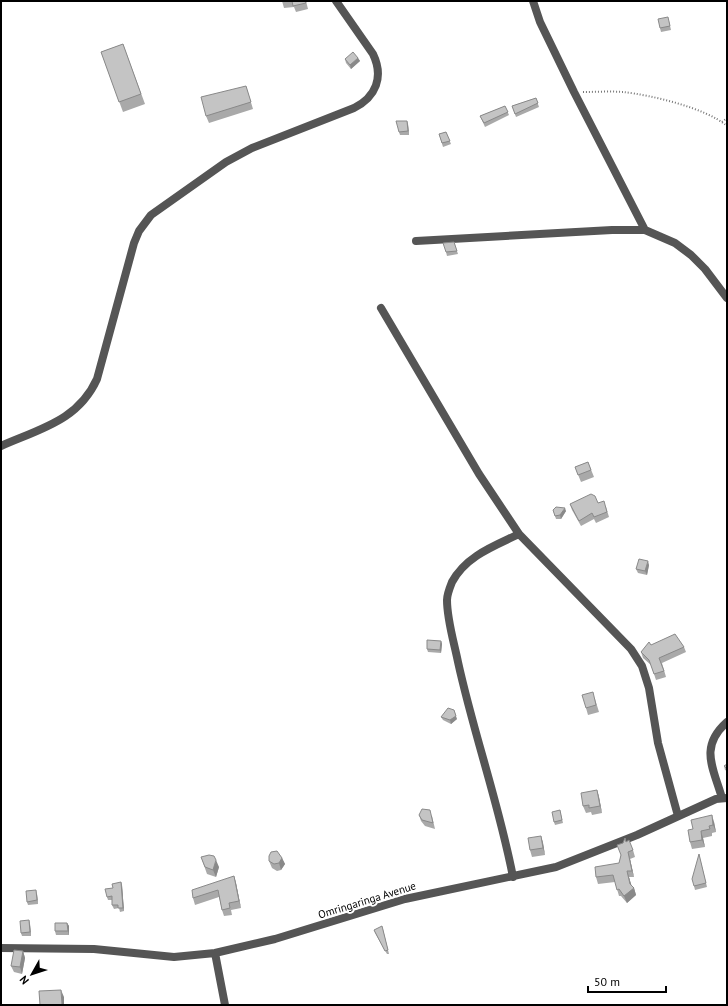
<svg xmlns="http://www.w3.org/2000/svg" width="728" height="1006" font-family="'PT Sans',sans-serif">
  <rect width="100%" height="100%" fill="#fff"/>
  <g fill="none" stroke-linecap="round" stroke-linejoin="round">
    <path stroke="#777" stroke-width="2" stroke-dasharray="1 2" stroke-linecap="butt" d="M583 92C596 92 610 91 623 92 651 95 706 108 727 126
      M722 122 727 118"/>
    <path stroke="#555" stroke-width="8" d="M533 1 540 22 574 92 645 230
      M416 241 612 230H645L675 243 691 255 705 269 727 298
      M381 308 479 474 519 534 631 649 642 666 649 688 658 743 678 816
      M1 446C39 429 78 421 97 379L134 243 139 231 151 215 226 162 252 148 354 108C376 97 384 77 373 54L336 1
      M722 798C713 767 699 747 727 722
      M513 877C499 804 474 735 458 662 454 642 447 620 447 600 447 595 450 587 452 582 466 556 494 546 519 534
      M1 948 94 949 174 957 215 953 275 939 405 899 556 867 637 835 716 799 727 798
      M215 953 225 1005"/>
  </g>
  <path fill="#a9a9a9" d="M282 1H306L308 9 296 12 294 7 284 8Z
    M669 21 671 30 661 32 660 28Z
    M123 44 145 104 123 112 101 52Z
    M358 58 360 61 351 69 346 63 345 59Z
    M246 86 253 109 209 123 206 116Z
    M536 98 539 107 516 117 512 106Z
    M505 106 509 115 485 127 480 116Z
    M407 121 408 124 409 135H400L399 132Z
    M446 132 451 144 443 147 439 134Z
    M454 242 458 254 447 256 446 252Z
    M588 462 594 477 581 482 575 467Z
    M598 503 606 507 609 517 596 523 594 519 581 526 572 510 570 504Z
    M553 510 566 511 561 519H556Z
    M649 565 647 575 638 573 636 569Z
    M441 641 442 644 441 653 428 652 427 649Z
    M651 645 684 647 686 652 662 663 666 677 656 680 651 665 643 658 641 652Z
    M595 699 599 712 588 715 586 708Z
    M441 717 457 719 451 724 443 720Z
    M727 764V771L725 770 724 766Z
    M597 790 599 797 602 813 592 815 591 812 586 813 583 806Z
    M560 810 563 823 555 825 554 822Z
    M419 815 432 816 435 829 425 826 421 821Z
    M714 822 716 832 712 833V836L703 838 705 847 692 849 690 842 693 829Z
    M541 836 543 843 545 855 532 857 530 850Z
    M625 838 626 841 633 850 635 857 630 859 634 877H629L631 885 634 888 636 895 627 903 621 896H619L615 882 598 884 596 877 619 863Z
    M699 854 707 887 695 890 694 886Z
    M201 857 219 867 216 877 207 874Z
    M282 858 285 864 281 870 277 871 272 868 269 861Z
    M234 876 236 883 241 908 231 910 232 915 224 916 222 910 219 897 195 905 193 898Z
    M121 882 122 885 124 911 120 912 119 908 114 909 112 905V900H108L107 897 113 888Z
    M37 894 38 904 28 905 27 902Z
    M29 920 30 924 31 936H22L21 933Z
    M67 923 69 926V935H56L55 931Z
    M383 929 389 954H387L375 933 374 930Z
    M23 951 25 958 22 974 14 972 11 966Z"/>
  <path fill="#898989" d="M358 58 360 61 351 69 350 65Z
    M407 121 408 124 409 135 408 131Z
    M565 508 566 511 561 519 560 515Z
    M648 561 649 565 647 575 645 571Z
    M441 641 442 644 441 653 440 650Z
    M454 710 457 719 451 724 450 720Z
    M597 790 599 797 602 813 600 806Z
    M712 815 714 822 716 832 713 825Z
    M701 831 703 838 705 847 702 840Z
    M541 836 543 843 545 855 543 848Z
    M628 852 630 859 634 877 632 871Z
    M282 858 285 864 281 870 279 863Z
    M216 860 219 867 216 877 213 870Z
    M627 871 633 890 634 888 636 895 627 903 624 896 630 884Z
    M234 876 236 883 241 908 239 901Z
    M121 882 122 885 124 911 123 908Z
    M36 890 37 894 38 904 37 900Z
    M29 920 30 924 31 936 30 932Z
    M67 923 69 926V935L68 931Z
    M23 951 25 958 22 974 20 967Z
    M61 990 64 997V1005H62Z"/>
  <path fill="#c4c4c4" stroke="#898989" d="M292 1H305L306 3 293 6Z
    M668 17 670 26 660 28 658 19Z
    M123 44 141 94 119 102 101 52Z
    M353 52 358 58 350 65 345 59Z
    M246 86 251 102 206 116 201 97Z
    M536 98 538 103 515 114 512 106Z
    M505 106 508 112 484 123 480 116Z
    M396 121H407L408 131 399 132Z
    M446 132 450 141 442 143 439 134Z
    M454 242 457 251 446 252 443 243Z
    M588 462 591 470 578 475 575 467Z
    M591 494 595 496 598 503 604 501 607 512 594 517 592 513 579 521 570 504Z
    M556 507 565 508 560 515 555 516 553 510Z
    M639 559 648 561 645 571 636 569Z
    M675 634 684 647 659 658 664 671 654 674 649 660 641 652 649 642 651 645Z
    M427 640 441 641 440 650 427 649Z
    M593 692 596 705 586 708 582 695Z
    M448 708 454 710 456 716 450 720 441 717Z
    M727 764V769L724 766Z
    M597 790 600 806 589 808V805L583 806 581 793Z
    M422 809 430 810 433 823 422 820 419 815Z
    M560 810 562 820 554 822 552 812Z
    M712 815 713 825 709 826 710 829 701 831 702 840 690 842 688 830 693 829 691 820Z
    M541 836 543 848 530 850 528 838Z
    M625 838 626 842 629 840 633 850 628 852 632 871H627L630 884 634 888 624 896 619 889 617 890 613 875 596 877 595 867 619 863 621 855 617 845 623 843Z
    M277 851 282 858 279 863 274 864 269 861V856L271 852Z
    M699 854 706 883 694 886 692 879Z
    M209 855 214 856 216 860 213 870 205 867 201 857Z
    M234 876 239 901 229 903 230 908 222 910 218 890 193 898 192 890Z
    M121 882 123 908H118V905H112V896L107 897 105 889 113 888 112 884Z
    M36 890 37 900 27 902 26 891Z
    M29 920 30 932 21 933 20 921Z
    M55 923H67L68 931H55Z
    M382 926 388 950 385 951 374 930Z
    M14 950 23 951 20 967 11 966Z
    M61 990 62 1005H40L39 991Z"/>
  <g text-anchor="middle" stroke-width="4" stroke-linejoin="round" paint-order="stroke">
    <g font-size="11" fill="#000" stroke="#fff">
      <text transform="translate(367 900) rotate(-17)" y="4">Omringaringa Avenue</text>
    </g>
  </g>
  <rect width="728" height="1006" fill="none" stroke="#000000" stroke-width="4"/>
  <g transform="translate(32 974) rotate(231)" stroke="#ffffff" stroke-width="3" paint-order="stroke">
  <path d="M0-3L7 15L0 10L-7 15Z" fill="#000000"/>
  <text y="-6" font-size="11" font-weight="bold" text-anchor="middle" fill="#000000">N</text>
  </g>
  <path d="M588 986v6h78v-6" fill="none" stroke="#000000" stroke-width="2"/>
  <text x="594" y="986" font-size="12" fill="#000000" stroke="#ffffff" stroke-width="3" paint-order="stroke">50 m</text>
</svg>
